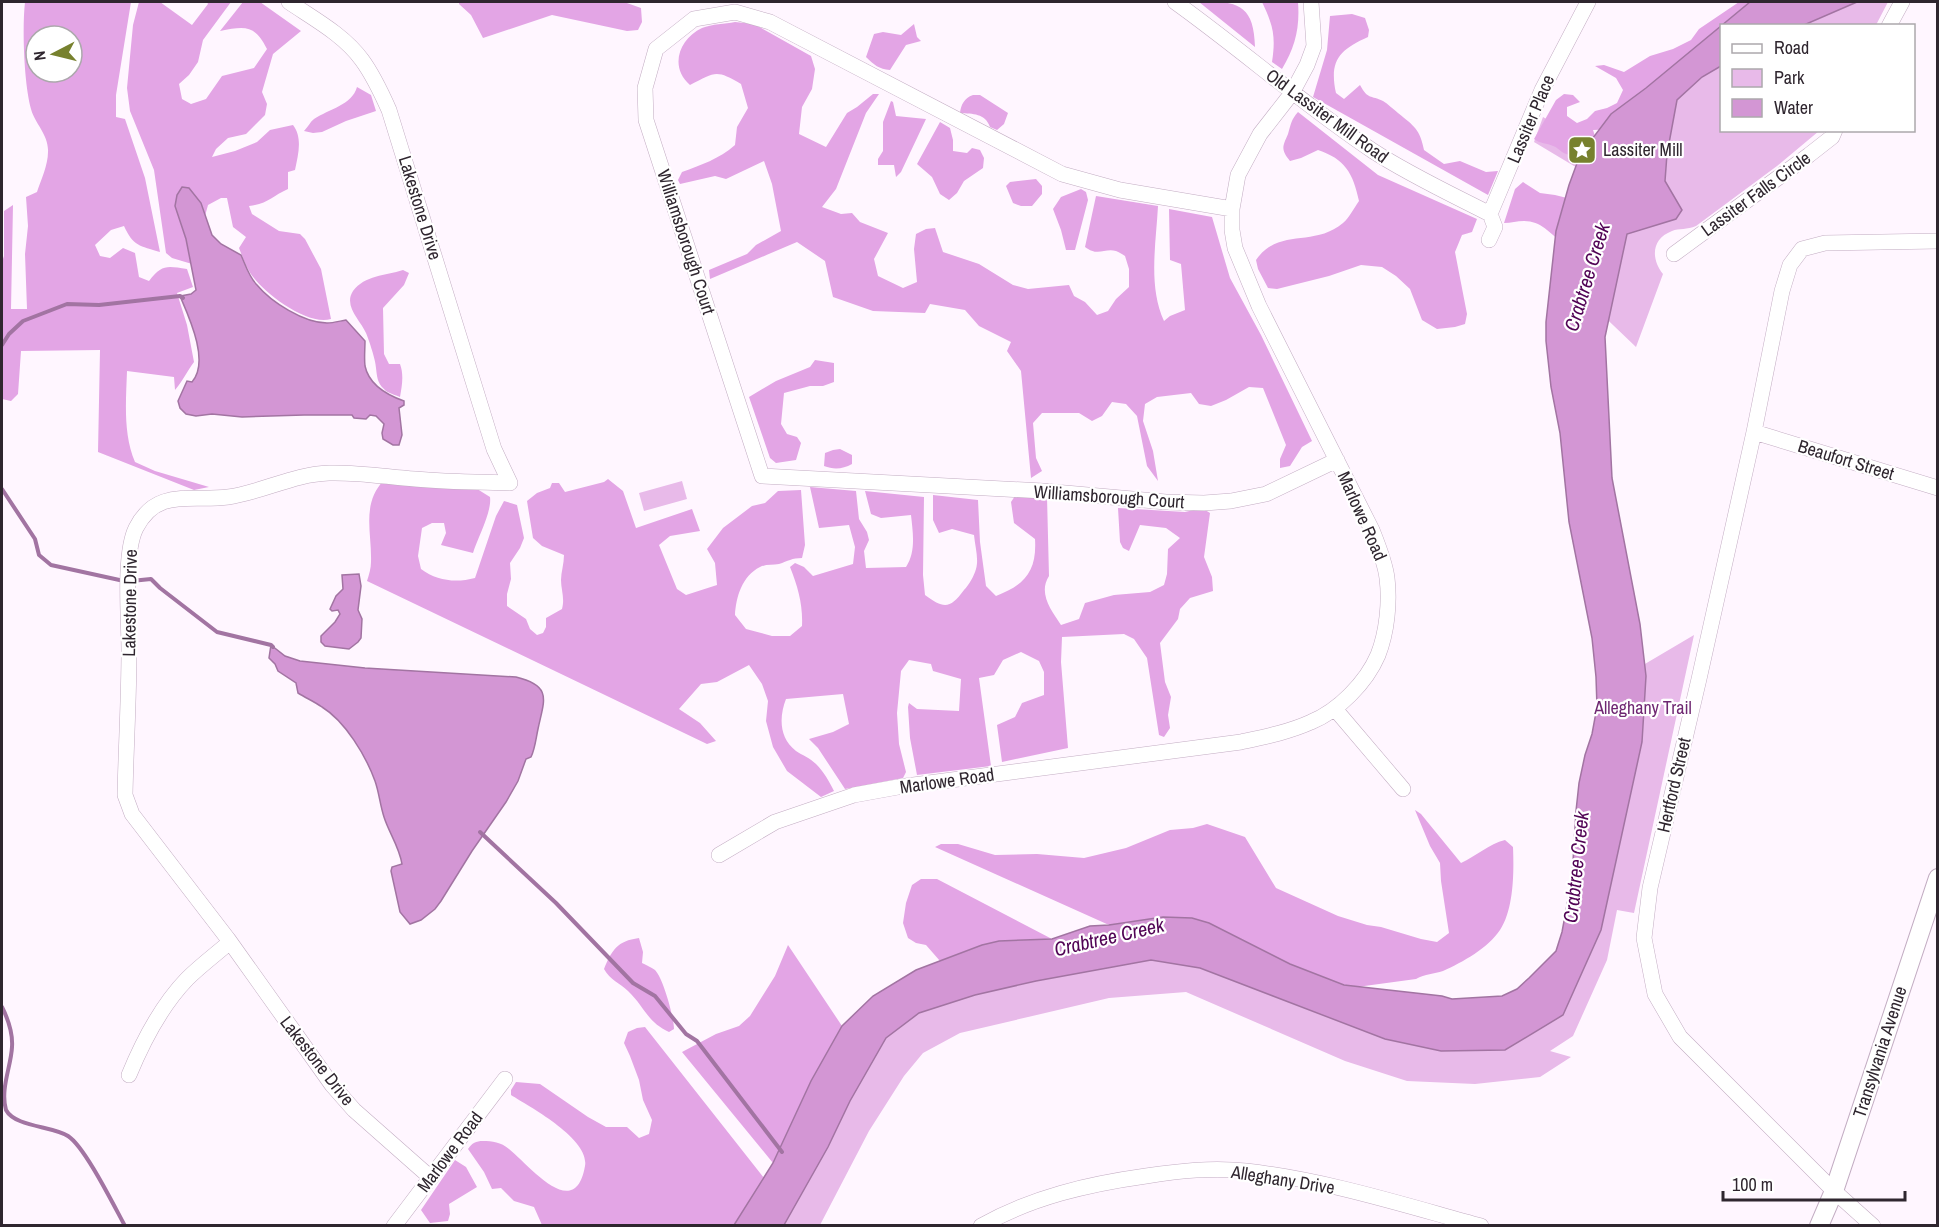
<svg xmlns="http://www.w3.org/2000/svg" width="1939" height="1227" font-family="'Archivo Narrow',sans-serif">
  <rect width="100%" height="100%" fill="#fff6ff"/>
  <path fill="#e8bae9" d="M1808 2H1888L1876 25 1766 26Z
    M1721 55 1722 130 1819 131 1777 166 1696 226C1687 230 1679 228 1672 231 1651 239 1651 259 1663 274L1636 347 1591 304 1630 195 1574 166 1534 142 1543 117 1630 168 1660 99Z
    M682 481 687 499 644 511 639 493Z
    M1694 635 1634 913 1617 910 1607 960 1573 1036 1550 1051 1571 1057 1540 1077 1475 1084 1407 1081 1345 1061 1186 992 1109 998 960 1033 923 1053 904 1076 869 1131 820 1225 763 1226 871 1028 1104 946 1364 1006 1525 1009 1572 947 1611 684Z"/>
  <path fill="#e3a5e5" fill-rule="evenodd" d="M25 2H131L116 95V117L125 119 145 178 160 252C140 246 133 246 124 226L111 230 95 245 100 256 110 258 123 248 135 253 139 277 149 281C162 264 167 266 187 269L193 287 177 293 187 325 194 362C187 371 183 381 175 390L174 377 127 371C126 401 123 434 135 462L155 471 209 487 194 490 98 452 100 350 21 351 18 394 11 401 2 399V262L4 256V211L13 205 11 309H27L25 254 28 226 26 197 37 192C41 180 48 165 48 152 49 135 35 124 31 109 24 83 22 29 25 2ZM36 36H72V72H36Z
    M139 2H160L192 25 208 4 207 2H231L203 40 198 62 189 75 179 84 182 99 191 104 206 99 222 76 254 68 267 49C255 25 246 26 220 31L243 2H260L301 31 273 54 262 92 267 104 265 115 246 134 228 138 216 149 212 157 235 151 257 142 270 130 293 125C303 138 298 155 295 170L288 172V189C272 196 268 204 249 206L252 214 279 231 300 234 305 239 321 269 331 319C308 326 267 295 254 278 247 270 243 258 239 248L246 237 233 227 227 198H221L208 205 192 264 172 258 166 253 154 170 130 111 127 88 133 25Z
    M459 2H624L641 8 642 22 638 30 627 31 552 15 483 38 471 15 459 4Z
    M1199 2C1237 1 1254 4 1255 47Z
    M1262 2H1298C1300 28 1295 47 1282 69L1272 62C1276 36 1273 25 1262 2Z
    M1739 2H1767L1722 26 1618 129 1593 130 1597 142C1588 153 1575 160 1562 152 1559 150 1557 147 1553 146 1547 143 1540 144 1534 139L1556 100 1564 94 1573 95 1580 102 1567 107V116L1577 123 1587 119 1595 111 1607 108 1617 103 1623 90 1616 78 1595 66 1604 65 1624 72 1650 56 1673 49 1691 40 1699 29Z
    M1352 14 1365 18 1369 30 1368 37C1339 50 1329 61 1336 93L1344 99 1360 85C1368 100 1371 95 1383 101 1388 104 1393 109 1398 113 1414 126 1420 129 1424 150L1444 164 1460 161 1486 172 1498 171 1488 195 1313 97 1327 50 1330 16Z
    M735 22 754 24 811 56 815 69 812 89 802 107 799 134 826 147 847 113 857 107 873 94H879L866 113 836 189 822 207 841 214 852 213 860 222 888 233 874 259 878 276 903 288 917 282 914 249 916 234 926 229 935 228 943 252 979 264 1013 285 1028 289 1069 285 1074 296 1085 302 1097 315 1108 311 1116 299 1129 287V269L1125 256C1122 254 1119 252 1116 251 1104 248 1098 257 1085 247L1096 196 1158 206C1156 244 1148 286 1164 321L1170 316 1185 310 1181 264 1170 260 1169 209 1212 217 1230 278 1261 335 1312 441 1302 447 1290 466 1280 468V459L1286 445 1263 388 1249 387 1226 400 1211 406 1199 404 1191 393 1157 397 1145 404 1143 421 1153 451 1158 481 1147 466 1137 416 1126 404 1112 402 1102 416 1092 421 1079 413H1042L1033 423 1036 458 1042 471 1031 478 1021 371 1007 351 1011 342 979 326 965 310 930 304 925 313 873 311 833 297 825 261 797 242 710 279 709 270 747 254 756 245 781 231 772 184 764 161 726 179 715 176 680 184 678 180 682 172C701 165 719 159 735 145L737 127 748 108 741 84C716 69 715 72 690 85 669 67 679 39 702 28 712 24 725 24 735 22Z
    M914 24 917 37 921 41 906 45 890 70C879 69 874 65 866 57L874 34 883 32 901 35Z
    M357 87 371 95 376 111 346 121 322 132 313 133 304 131C308 127 310 122 314 119 329 109 352 105 357 87Z
    M973 95H980L1008 113 1004 124 997 130 990 127C985 113 973 114 960 113 961 105 964 98 973 95Z
    M891 101 893 102 896 116 926 119 901 172 896 177 894 165H878V159L883 151V122Z
    M1298 112 1378 175 1477 219 1472 232 1462 235 1455 252 1467 314 1465 324 1455 327 1437 329 1422 320 1410 289 1396 276 1382 267 1361 265 1329 276 1277 289 1268 288 1258 269 1256 260C1279 227 1313 248 1343 223 1349 218 1354 208 1359 201 1353 173 1345 159 1318 150L1301 158 1290 161C1280 149 1283 146 1288 134 1291 124 1291 120 1298 112Z
    M940 122 950 128 953 140V151L967 153 972 148 980 150 984 158 983 168 964 181 957 193 949 200 940 194 932 177 917 164Z
    M1036 179 1042 186V194L1032 206H1021L1013 203 1006 186 1010 182Z
    M1523 182 1540 193 1555 195 1575 200 1562 243C1550 233 1541 221 1524 221 1517 221 1511 223 1504 223L1515 189Z
    M1081 189 1086 192 1088 200 1075 250H1066L1061 230 1053 209 1061 197Z
    M403 270 409 273 404 285 383 308 384 354 389 364H400C404 375 402 385 400 397 396 395 387 393 384 389 377 383 377 376 376 368 376 361 369 340 366 333 361 321 343 306 353 291 365 275 385 276 403 270Z
    M815 360 834 363V382L823 386H810L784 393 781 424 787 434 797 437 801 443 796 460 776 463 770 458 749 397 776 381 810 367Z
    M840 449 852 455V464C843 469 834 470 824 466L825 453 833 450Z
    M608 479 623 491 636 528 692 509 700 531 670 536 659 545 677 589 686 595 717 585 715 563 707 549 723 528 752 506 765 503 778 491 801 490 805 545 802 558C792 558 788 561 779 564 773 565 766 564 760 567 742 576 736 597 735 615L746 629 772 636H790L802 626C803 605 798 587 790 567L795 563 804 567 813 576 853 564 855 547 849 525 819 528 810 487 856 491 859 519 867 532 869 540 864 551 866 568 906 567C916 552 913 533 911 515L881 518 871 514 865 491 924 497 923 575 925 595C944 609 950 609 964 590 969 585 974 576 976 569 979 559 975 546 974 535L952 529 939 533 933 520V495L978 500 980 542 986 586 996 596C1025 585 1037 571 1035 539L1014 523 1011 502 1015 496 1047 497 1049 576C1038 593 1051 610 1061 625L1079 619 1085 603 1114 595 1150 592 1164 585 1167 574 1168 549 1180 538 1166 528 1140 525 1129 551 1123 548 1120 542 1118 508 1185 512 1202 508 1210 513 1204 557 1212 577 1213 591 1190 598 1180 609 1178 619 1160 643 1165 682 1171 697 1168 715 1170 728 1164 737 1159 735 1147 658 1134 639 1124 634 1062 637 1061 662 1068 748 1002 762 997 725 1015 717 1022 703 1044 695V672L1039 661 1021 652 1003 660 994 675 979 678 991 766 917 775 910 738 908 707 909 703 917 709 959 711 961 679 933 671 931 664 909 660 901 671 897 713 899 744 906 772 903 778 845 789 818 748 809 739 833 732 849 724 843 694 786 699C779 717 779 738 796 751 802 755 810 758 816 764 824 772 829 781 834 791L821 797 787 771 773 747 766 721 768 701 762 684 749 665 717 682 701 684 679 709 700 723 716 741 707 744 367 581C369 575 371 568 371 562 372 533 361 504 384 480L474 487 490 497C492 512 478 537 473 553L441 545 446 533 444 523H432L422 528 418 556 421 569C437 581 456 583 475 578L496 516 504 501 517 505 524 538 520 548 510 563 511 579 507 594V606L526 619 530 629 537 635 543 633 546 627V618L562 609C565 598 561 590 561 580 561 572 564 564 564 555L542 546 533 538 527 501 537 493 550 488 552 483H559L565 492 604 482Z
    M1415 810 1421 814 1461 863C1476 856 1489 844 1505 840L1513 847C1514 871 1514 909 1500 930 1488 948 1463 962 1443 971 1434 974 1425 974 1416 979L1357 987 1344 985 1290 964 1209 923 1163 917 1109 925 935 847 941 844H958L995 855 1037 854 1084 858 1126 848 1170 830 1193 828 1207 824 1245 837 1276 888 1338 916 1367 925 1381 927 1421 939 1437 942 1449 933 1441 881 1440 863 1430 846Z
    M921 879H937L1052 939 999 941 982 945 940 961 926 945 916 943 908 938 903 923 906 903 912 885Z
    M639 938 643 952 642 963C646 965 651 967 655 970 663 978 674 1017 674 1029L669 1032C647 1022 644 1006 628 991 620 983 610 980 604 969 612 950 617 941 639 938Z
    M788 945 842 1026 811 1081 773 1163 682 1052 716 1034 739 1026 750 1016 775 976Z
    M645 1027 764 1178 734 1225H542L534 1207 514 1201 501 1188 492 1189 484 1172 468 1149C472 1143 476 1141 483 1141 492 1141 501 1142 509 1149 528 1164 575 1224 585 1166 590 1139 530 1107 511 1095V1090L516 1082 540 1084 588 1117 606 1127H627L639 1138 649 1134 652 1120 643 1100 639 1080 630 1056 624 1043 628 1032 637 1028Z
    M455 1160 466 1167 477 1187 449 1204 450 1214 448 1221 430 1223 421 1210Z"/>
  <path fill="#d396d4" stroke="#a274a2" stroke-width="1.5" d="M1750 2H1857L1804 25 1722 26 1721 66 1702 77 1677 100 1667 154 1665 181 1682 210 1676 219 1627 234 1605 337 1612 478 1640 624 1646 676 1642 742 1601 930 1563 1015 1505 1050 1441 1051 1385 1039 1200 968 1151 960 1036 981 975 995 919 1013 886 1038 850 1101 828 1147 784 1225H734L773 1163 811 1081 842 1026 873 996 916 970 982 945 999 941 1052 939 1090 926 1109 925 1163 917 1192 918 1209 923 1290 964 1344 985 1442 996 1452 999 1502 996 1517 989 1529 978 1556 951 1562 932 1572 878 1576 811 1579 783 1585 755 1592 734 1597 707 1596 677 1592 638 1569 522 1560 433 1551 387 1546 341V322L1556 231 1569 185 1580 155 1611 114 1646 88Z
    M182 187 189 188 201 203 212 235 221 244 241 255C246 266 249 277 257 285 271 302 304 323 327 323 333 323 340 321 346 320L365 341C365 349 364 358 365 366 369 385 387 395 404 401V405L399 408 402 435 399 445H393L383 439 382 433 384 424 376 416 370 415 366 419 354 418 352 415H304L242 417 212 414 196 416 186 414 180 408 178 401 187 381 192 382C210 362 189 317 180 296L191 294 196 290 186 239 175 206 177 195Z
    M359 574 361 586 358 610 362 619 361 638 358 642 349 649 325 646 321 642V636L335 622 340 614 338 610 332 611 330 609 336 596 343 589 342 575Z
    M271 645 285 656 300 661 365 668 516 677C553 686 544 700 538 729 536 738 535 749 531 757L526 759 518 781 506 802 472 851 441 901 435 909 421 920 410 924 400 912 391 871 392 867 402 864C399 846 389 833 384 817 380 805 379 792 375 781 366 756 345 721 322 707 315 702 306 698 298 693L296 683 278 671 275 664 269 658Z"/>
  <g fill="none" stroke-linecap="round" stroke-linejoin="round">
    <path stroke="#a274a2" stroke-width="4" d="M2 345 9 334 23 321 67 304 99 305 180 296 183 298
      M2 489 35 539 39 555 51 565 124 581
      M131 581 151 579 160 588 217 632 271 645 273 647
      M480 832 556 903 633 983 655 996 686 1034 697 1041 782 1152
      M2 1007C8 1019 13 1033 12 1047 11 1067 0 1089 6 1110 15 1127 53 1126 68 1136 85 1147 114 1206 125 1226"/>
    <g stroke="#c3adc3" stroke-width="16">
      <path id="minor" d="M289 2C314 19 344 35 362 60 373 75 381 92 389 110L494 449 510 483
        M1175 2C1242 50 1304 105 1373 151 1410 175 1451 194 1490 214
        M1889 26 1902 2
        M1232 209 1120 190 1062 174 770 22 735 12 694 19 656 49 645 88 646 120 762 476 1043 491 1166 502 1204 503 1231 501 1266 494 1337 460
        M1489 240 1495 227 1490 214 1542 90 1588 2
        M1674 254 1809 155 1832 137 1835 130
        M1754 432 1938 488
        M1335 709 1403 789
        M719 855 775 822 854 795 898 787 1241 742C1264 737 1289 732 1311 722 1338 711 1366 683 1378 655 1387 632 1390 602 1387 578 1385 562 1378 545 1372 530L1259 306 1235 248 1232 230V209L1238 175 1260 134 1292 93 1307 65 1314 46 1311 2
        M129 1075C143 1041 161 1006 187 979 200 966 216 954 230 942
        M431 1178 354 1110 332 1085 228 939 132 814 125 795C126 746 129 698 129 650 129 619 123 554 136 528 157 487 191 502 228 497 263 492 294 474 329 473 358 472 387 477 415 479 447 482 479 482 510 483
        M394 1226 505 1079
        M981 1226C1032 1197 1089 1184 1146 1176 1179 1171 1213 1167 1246 1171 1326 1180 1404 1205 1481 1226
        M1873 1226 1834 1191 1680 1037 1655 994 1644 938 1650 888 1699 679 1754 432 1782 291 1790 265 1802 249 1825 243 1938 241"/>
    </g>
    <g stroke="#c3adc3" stroke-width="20">
      <path id="tertiary" d="M1819 1226 1834 1191 1938 878"/>
    </g>
    <use href="#minor" stroke="#fff" stroke-width="15"/>
    <use href="#tertiary" stroke="#fff" stroke-width="18"/>
  </g>
  <defs>
    <g id="sight-square" transform="scale(1.5)"><rect x="-9" y="-9" width="18" height="18" rx="4" fill="#77812e" stroke="#fff"/><path d="M0-6L1.8-2.2L6-1.7L2.9 1.2L3.7 5.4L0 3.3L-3.7 5.4L-2.9 1.2L-6-1.7L-1.8-2.2Z" fill="#fff"/></g>
  </defs>
  <g fill-rule="evenodd">
    <use href="#sight-square" x="1582" y="150"/>
  </g>
  <g text-anchor="middle" stroke-width="4.5" stroke-linejoin="round" paint-order="stroke">
    <g font-size="18" fill="#2f262f" stroke="#fff">
      <text transform="translate(1327 116) rotate(36)" y="6">Old Lassiter Mill Road</text>
      <text transform="translate(1531 119) rotate(-67)" y="6">Lassiter Place</text>
      <text transform="translate(1756 194) rotate(-36)" y="6">Lassiter Falls Circle</text>
      <text transform="translate(420 208) rotate(73)" y="6">Lakestone Drive</text>
      <text transform="translate(686 242) rotate(72)" y="6">Williamsborough Court</text>
      <text transform="translate(1846 460) rotate(17)" y="6">Beaufort Street</text>
      <text transform="translate(1109 497) rotate(4)" y="6">Williamsborough Court</text>
      <text transform="translate(1362 516) rotate(66)" y="6">Marlowe Road</text>
      <text transform="translate(130 603) rotate(-89)" y="6">Lakestone Drive</text>
      <text transform="translate(947 781) rotate(-8)" y="6">Marlowe Road</text>
      <text transform="translate(1674 785) rotate(-77)" y="6">Hertford Street</text>
      <text transform="translate(1880 1052) rotate(-72)" y="6">Transylvania Avenue</text>
      <text transform="translate(317 1061) rotate(52)" y="6">Lakestone Drive</text>
      <text transform="translate(450 1152) rotate(-53)" y="6">Marlowe Road</text>
      <text transform="translate(1283 1180) rotate(9)" y="6">Alleghany Drive</text>
    </g>
    <g font-size="18" fill="#2f262f" stroke="#fff" text-anchor="start">
      <text x="1603" y="156">Lassiter Mill</text>
    </g>
    <g font-size="18" fill="#6f2772" stroke="#fff">
      <text x="1643" y="714">Alleghany Trail</text>
    </g>
    <g font-size="20" font-style="italic" fill="#510355" stroke="#fff">
      <text transform="translate(1587 277) rotate(-73)" y="7">Crabtree Creek</text>
      <text transform="translate(1576 867) rotate(-84)" y="7">Crabtree Creek</text>
      <text transform="translate(1109 937) rotate(-13)" y="7">Crabtree Creek</text>
    </g>
  </g>
  <rect width="1939" height="1227" fill="none" stroke="#2f262f" stroke-width="6"/>
  <rect x="1720" y="24" width="195" height="108" fill="#ffffff" stroke="#aca8ac" stroke-width="1.5"/>
  <rect x="1732" y="44" width="30" height="9" fill="#ffffff" stroke="#aca8ac" stroke-width="1.5"/>
  <text x="1774" y="54" font-size="18" fill="#2f262f">Road</text>
  <rect x="1732" y="69" width="30" height="18" fill="#e8bae9" stroke="#aca8ac" stroke-width="1.5"/>
  <text x="1774" y="84" font-size="18" fill="#2f262f">Park</text>
  <rect x="1732" y="99" width="30" height="18" fill="#d396d4" stroke="#aca8ac" stroke-width="1.5"/>
  <text x="1774" y="114" font-size="18" fill="#2f262f">Water</text>
  <g transform="translate(54 54) rotate(263)"><circle r="28" fill="#ffffff" stroke="#aca8ac" stroke-width="1.5"/>
  <path d="M0-4.5L10 22L0 15L-10 22Z" fill="#77812e"/>
  <text y="-9" font-size="16" font-weight="bold" text-anchor="middle" fill="#2f262f">N</text>
  </g>
  <path d="M1723 1191v9h182v-9" fill="none" stroke="#2f262f" stroke-width="3"/>
  <text x="1732" y="1191" font-size="18" fill="#2f262f" stroke="#ffffff" stroke-width="4.5" paint-order="stroke">100 m</text>
</svg>
